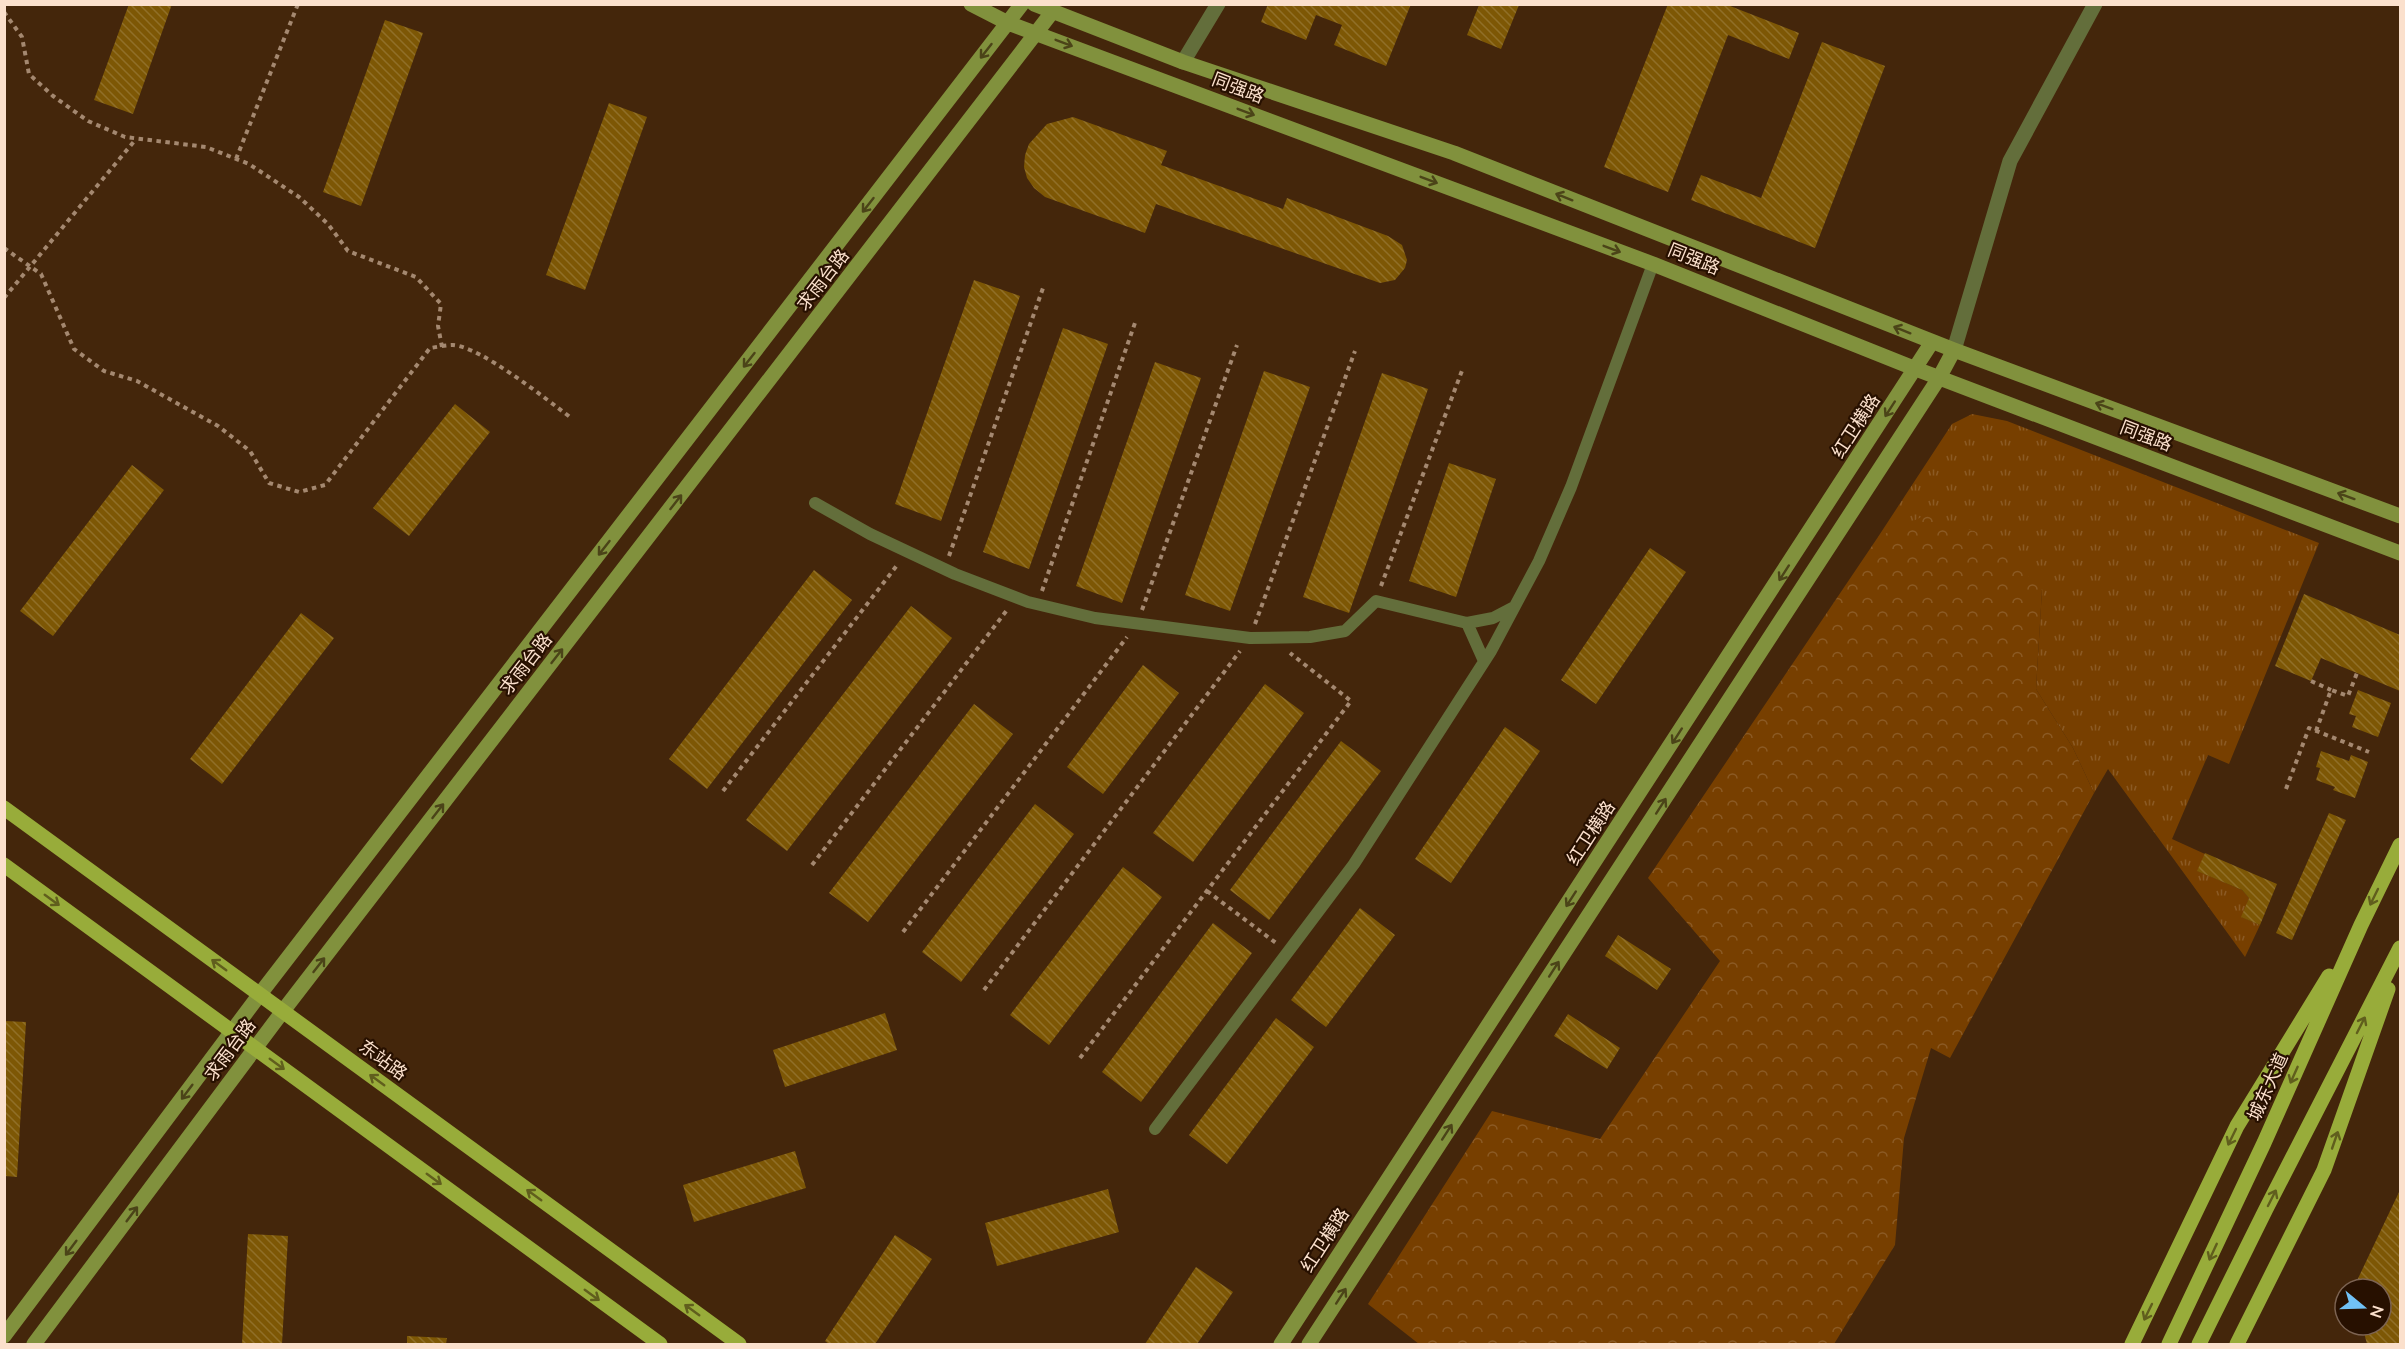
<svg xmlns="http://www.w3.org/2000/svg" width="2405" height="1349" font-family="'Nunito Sans','Noto Sans SC',sans-serif">
  <defs>
    <pattern id="grass-tufts" width="24" height="20" patternUnits="userSpaceOnUse" patternTransform="scale(1.5)"><rect width="24" height="20" fill="#773f00"/><path d="M3 7l-1-3M5 7V3M7 7l1-3M15 17l-1-3M17 17v-4M19 17l1-3" fill="none" stroke="#8b5a24"/></pattern>
    <pattern id="forest-crowns" width="20" height="18" patternUnits="userSpaceOnUse" patternTransform="scale(1.5)"><rect width="20" height="18" fill="#773f00"/><path d="M2 6a3 3 0 1 1 6 0M12 15a3 3 0 1 1 6 0" fill="none" stroke="#8b5a24"/></pattern>
    <pattern id="building-back-hatch" width="6" height="6" patternUnits="userSpaceOnUse" patternTransform="scale(1.5)"><rect width="6" height="6" fill="#7d5705"/><path d="M-1 5l2 2M0 0l6 6M5-1l2 2" fill="none" stroke="#906f28"/></pattern>
  </defs>
  <rect width="100%" height="100%" fill="#44260b"/>
  <path fill="url(#grass-tufts)" d="M1972 414 2007 421 2319 543 2229 764 2208 755 2172 839 2205 854 2198 871 2242 890 2249 898 2242 917 2260 925 2245 957 2108 769 2094 793 2073 748 2036 689 2042 590 1878 537 1952 424Z"/>
  <path fill="url(#forest-crowns)" d="M1926 515 1991 537 2042 590 2036 689 2073 748 2094 793 1950 1058 1931 1048 1904 1138 1895 1245 1834 1344H1419L1368 1304 1492 1111 1600 1139 1720 961 1648 878 1878 537Z"/>
  <path fill="url(#building-back-hatch)" d="M129 4H172L133 114 94 100Z
    M1268 4H1411L1386 66 1334 45 1342 25 1316 15 1306 40 1261 22Z
    M1668 4H1725L1799 33 1789 59 1728 35 1668 192 1604 167Z
    M1479 5H1519L1501 49 1467 35Z
    M385 20 423 33 361 206 323 192Z
    M1822 42 1885 66 1815 248 1691 200 1701 175 1761 198Z
    M609 103 647 117 585 290 546 275Z
    M1073 117 1167 151 1161 165 1283 209 1287 198 1388 236 1402 245 1407 260 1405 268 1395 280 1380 283 1156 204 1145 233 1045 197 1034 188 1027 178 1024 167 1025 155 1029 144 1047 124Z
    M974 280 1020 296 941 521 895 504Z
    M1063 328 1108 344 1029 569 983 552Z
    M1155 362 1201 378 1122 603 1076 586Z
    M1264 371 1310 387 1230 611 1185 595Z
    M1382 373 1428 389 1349 613 1303 597Z
    M455 404 490 432 409 536 373 508Z
    M1449 463 1496 479 1456 597 1409 581Z
    M132 465 164 490 53 636 20 611Z
    M1650 548 1686 572 1596 704 1561 680Z
    M814 570 852 600 707 789 669 759Z
    M2304 594 2400 635V691L2321 658 2311 681 2275 666Z
    M911 606 952 638 787 851 746 820Z
    M301 613 334 638 222 784 190 759Z
    M1143 665 1179 693 1103 794 1067 767Z
    M1265 684 1304 713 1193 862 1153 833Z
    M2358 690 2391 703 2378 737 2352 727 2356 716 2349 714Z
    M974 704 1013 734 868 922 829 893Z
    M1505 727 1540 751 1451 883 1415 859Z
    M1341 741 1381 771 1269 920 1230 890Z
    M2321 751 2349 761 2351 755 2368 762 2355 798 2333 790 2335 787 2316 780 2320 768 2316 767Z
    M1035 804 1074 834 961 982 922 952Z
    M2329 813 2346 820 2292 940 2276 933Z
    M2205 853 2277 884 2260 925 2241 917 2249 898 2242 890 2197 871Z
    M1123 867 1162 897 1049 1045 1010 1015Z
    M1360 908 1395 935 1326 1027 1291 1000Z
    M1213 923 1252 953 1141 1102 1102 1072Z
    M1618 935 1671 969 1657 990 1605 956Z
    M885 1013 897 1050 785 1087 773 1050Z
    M1568 1014 1620 1048 1607 1069 1554 1036Z
    M1276 1018 1314 1047 1227 1164 1189 1135Z
    M5 1021 26 1022 17 1177 5 1176Z
    M795 1151 806 1188 694 1222 683 1185Z
    M1108 1189 1119 1232 997 1266 985 1223Z
    M2400 1190V1344H2367L2362 1325H2381V1289H2353Z
    M248 1234 288 1236 282 1344H242Z
    M895 1235 932 1259 875 1344H829L825 1341Z
    M1196 1267 1233 1292 1197 1344H1145Z
    M407 1336 447 1338 446 1344H407Z"/>
  <g fill="none" stroke-linecap="round" stroke-linejoin="round">
    <path stroke="#a48870" stroke-width="4" stroke-dasharray="4.5 4.5" stroke-linecap="butt" d="M4 12 22 37 29 74 53 96 88 121 125 137 206 147 249 164 299 197 328 224 348 251 416 277 441 304 438 326 442 347
      M236 159 298 4
      M4 248 41 274 74 349 104 371 137 381 218 426 250 451 269 483 299 492 325 485 430 348C437 347 446 345 453 345 481 347 546 399 570 417
      M4 298 136 139
      M949 556 1043 288
      M1381 586 1463 368
      M1042 591 1136 320
      M1142 610 1237 345
      M1255 624 1355 351
      M2311 681 2331 690
      M2316 731 2331 690 2348 696 2357 673
      M2286 789 2309 728 2369 752
      M723 791 898 564
      M812 865 1007 610
      M1207 891 1276 943
      M903 932 1127 637
      M984 990 1240 651
      M1080 1058 1351 701 1290 653"/>
    <path stroke="#636e3b" stroke-width="12" d="M815 503 870 534 955 574 1028 602 1095 618 1250 638 1310 637 1345 631 1376 601 1467 623 1493 618 1514 607
      M1467 623 1484 661
      M1155 1129 1354 864 1491 651 1539 561 1571 487 1653 264"/>
    <path stroke="#636e3b" stroke-width="15" d="M1183 62 1218 4
      M1954 350 2010 161 2095 4"/>
    <path stroke="#81913d" stroke-width="15" d="M971 4 1008 23 1653 264 1916 369 2400 553
      M1034 4 1183 62 1454 153 1954 350 2400 516
      M4 1336 260 994 1022 4
      M34 1344 283 1011 1053 11
      M1281 1344 1932 342
      M1309 1344 1939 378 1954 350"/>
    <path stroke="#98ac3a" stroke-width="15" d="M4 808 739 1344
      M4 865 660 1344
      M2132 1344 2237 1126 2329 976
      M2169 1344 2264 1143 2361 925 2400 845
      M2199 1344 2266 1209 2400 948
      M2237 1344 2324 1170 2388 989"/>
  </g>
  <defs><path id="oneway-shaft" d="M-6 0H5M1.5-3L5.5 0L1.5 3" fill="none" stroke-width="1.6" stroke-linecap="round" stroke-linejoin="round" transform="scale(1.5)"/></defs>
  <g stroke="#4b4418">
    <use href="#oneway-shaft" transform="translate(1064 43) rotate(21)"/>
    <use href="#oneway-shaft" transform="translate(986 51) rotate(128)"/>
    <use href="#oneway-shaft" transform="translate(1246 112) rotate(21)"/>
    <use href="#oneway-shaft" transform="translate(1429 180) rotate(21)"/>
    <use href="#oneway-shaft" transform="translate(1564 197) rotate(-158)"/>
    <use href="#oneway-shaft" transform="translate(868 205) rotate(128)"/>
    <use href="#oneway-shaft" transform="translate(1612 249) rotate(21)"/>
    <use href="#oneway-shaft" transform="translate(1902 330) rotate(-158)"/>
    <use href="#oneway-shaft" transform="translate(749 360) rotate(128)"/>
    <use href="#oneway-shaft" transform="translate(2104 406) rotate(-160)"/>
    <use href="#oneway-shaft" transform="translate(1890 409) rotate(123)"/>
    <use href="#oneway-shaft" transform="translate(2346 496) rotate(-160)"/>
    <use href="#oneway-shaft" transform="translate(676 502) rotate(-52)"/>
    <use href="#oneway-shaft" transform="translate(604 548) rotate(128)"/>
    <use href="#oneway-shaft" transform="translate(1784 573) rotate(123)"/>
    <use href="#oneway-shaft" transform="translate(557 656) rotate(-52)"/>
    <use href="#oneway-shaft" transform="translate(1677 736) rotate(123)"/>
    <use href="#oneway-shaft" transform="translate(1661 806) rotate(-57)"/>
    <use href="#oneway-shaft" transform="translate(438 811) rotate(-52)"/>
    <use href="#oneway-shaft" transform="translate(1571 899) rotate(123)"/>
    <use href="#oneway-shaft" transform="translate(319 965) rotate(-52)"/>
    <use href="#oneway-shaft" transform="translate(1554 969) rotate(-57)"/>
    <use href="#oneway-shaft" transform="translate(187 1092) rotate(127)"/>
    <use href="#oneway-shaft" transform="translate(1447 1132) rotate(-57)"/>
    <use href="#oneway-shaft" transform="translate(132 1214) rotate(-53)"/>
    <use href="#oneway-shaft" transform="translate(71 1248) rotate(127)"/>
    <use href="#oneway-shaft" transform="translate(1341 1296) rotate(-57)"/>
  </g>
  <g stroke="#605e1d">
    <use href="#oneway-shaft" transform="translate(2374 897) rotate(116)"/>
    <use href="#oneway-shaft" transform="translate(52 900) rotate(36)"/>
    <use href="#oneway-shaft" transform="translate(219 965) rotate(-144)"/>
    <use href="#oneway-shaft" transform="translate(2361 1025) rotate(-63)"/>
    <use href="#oneway-shaft" transform="translate(277 1064) rotate(36)"/>
    <use href="#oneway-shaft" transform="translate(2294 1075) rotate(114)"/>
    <use href="#oneway-shaft" transform="translate(377 1080) rotate(-144)"/>
    <use href="#oneway-shaft" transform="translate(2232 1137) rotate(116)"/>
    <use href="#oneway-shaft" transform="translate(2335 1140) rotate(-71)"/>
    <use href="#oneway-shaft" transform="translate(434 1179) rotate(36)"/>
    <use href="#oneway-shaft" transform="translate(534 1195) rotate(-144)"/>
    <use href="#oneway-shaft" transform="translate(2272 1198) rotate(-63)"/>
    <use href="#oneway-shaft" transform="translate(2213 1252) rotate(115)"/>
    <use href="#oneway-shaft" transform="translate(592 1295) rotate(36)"/>
    <use href="#oneway-shaft" transform="translate(692 1310) rotate(-144)"/>
    <use href="#oneway-shaft" transform="translate(2148 1312) rotate(116)"/>
  </g>
  <g text-anchor="middle" stroke-width="4.5" stroke-linejoin="round" paint-order="stroke">
    <g font-size="18" fill="#fbe0cc" stroke="#271000">
      <text transform="translate(1238 88) rotate(21)" y="6">同强路</text>
      <text transform="translate(1694 259) rotate(22)" y="6">同强路</text>
      <text transform="translate(823 280) rotate(-52)" y="6">求雨台路</text>
      <text transform="translate(1856 426) rotate(-57)" y="6">红卫横路</text>
      <text transform="translate(2146 436) rotate(21)" y="6">同强路</text>
      <text transform="translate(526 664) rotate(-52)" y="6">求雨台路</text>
      <text transform="translate(1591 833) rotate(-57)" y="6">红卫横路</text>
      <text transform="translate(230 1050) rotate(-53)" y="6">求雨台路</text>
      <text transform="translate(383 1060) rotate(36)" y="6">东站路</text>
      <text transform="translate(2268 1087) rotate(-66)" y="6">城东大道</text>
      <text transform="translate(1325 1240) rotate(-57)" y="6">红卫横路</text>
    </g>
  </g>
  <rect width="2405" height="1349" fill="none" stroke="#fbe0cc" stroke-width="12"/>
  <g transform="translate(2363 1307) rotate(109)"><circle r="28" fill="#271000" stroke="#7c6352" stroke-width="1.5"/>
  <path d="M0-4.5L10 22L0 15L-10 22Z" fill="#71c1f5"/>
  <text y="-9" font-size="16" font-weight="bold" text-anchor="middle" fill="#fbe0cc">N</text>
  </g>
</svg>
